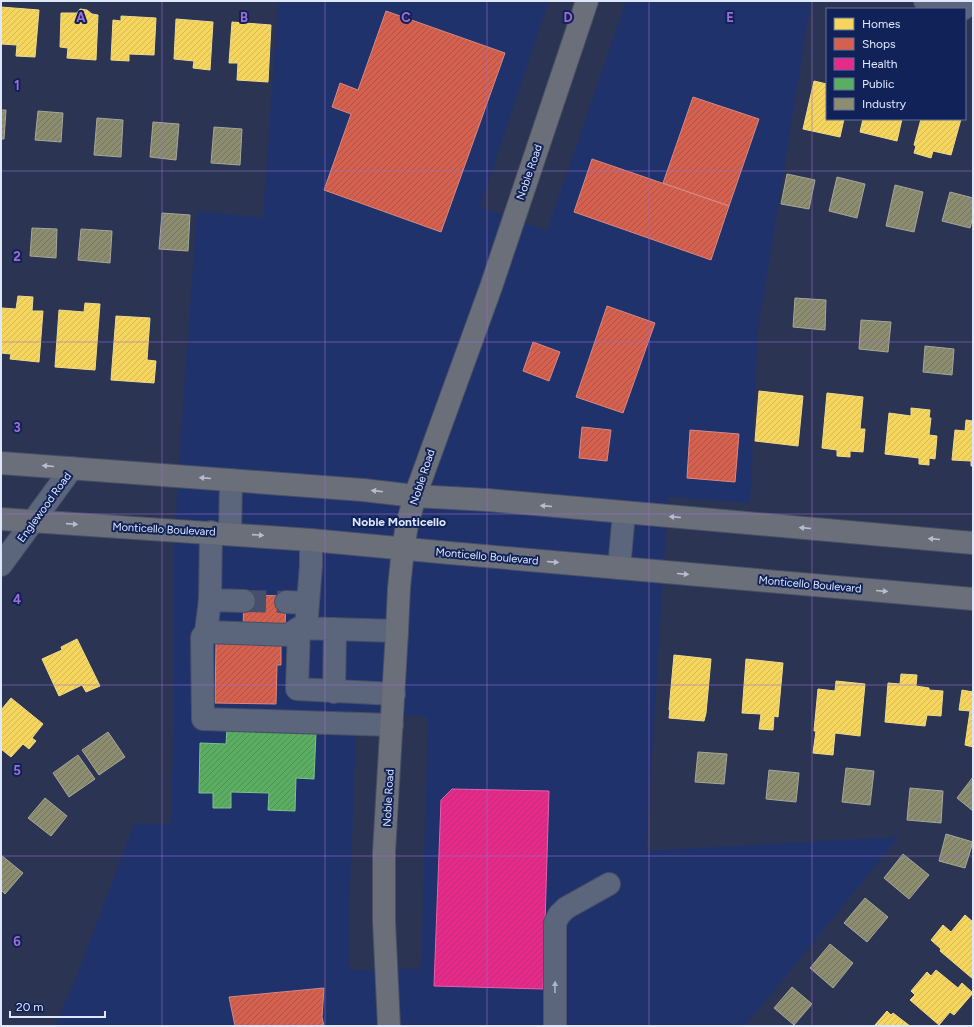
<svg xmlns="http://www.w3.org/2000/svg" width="974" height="1027" font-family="Figtree,sans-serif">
  <defs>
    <pattern id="homes-hatch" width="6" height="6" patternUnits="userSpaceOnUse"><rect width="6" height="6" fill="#f6d55c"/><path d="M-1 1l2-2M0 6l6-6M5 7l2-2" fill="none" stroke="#d2b859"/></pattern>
    <pattern id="shops-hatch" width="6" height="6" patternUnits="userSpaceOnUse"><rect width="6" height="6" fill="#d6604d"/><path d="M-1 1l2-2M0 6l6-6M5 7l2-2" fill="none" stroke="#a3574d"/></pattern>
    <pattern id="health-hatch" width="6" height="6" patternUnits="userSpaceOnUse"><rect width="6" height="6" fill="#e7298a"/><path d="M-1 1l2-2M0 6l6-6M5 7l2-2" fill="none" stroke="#b63177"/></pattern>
    <pattern id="public-hatch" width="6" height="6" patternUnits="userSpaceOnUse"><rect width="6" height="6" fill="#5aae61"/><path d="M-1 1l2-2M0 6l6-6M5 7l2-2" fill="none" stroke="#538e5b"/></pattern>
    <pattern id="industry-hatch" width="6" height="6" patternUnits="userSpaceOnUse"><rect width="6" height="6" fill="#8c8c6e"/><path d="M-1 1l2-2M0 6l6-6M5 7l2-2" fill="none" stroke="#727362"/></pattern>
  </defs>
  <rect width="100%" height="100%" fill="#2b3553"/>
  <path fill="#1f326c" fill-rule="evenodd" d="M278 1H549L480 207 547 231 626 1H811L758 331 750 503 668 497 646 851 899 837 745 1026H55L78 973 134 824H171L174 703V550L179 458 197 211 263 218ZM357 710 428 717 421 969 349 970 350 887Z"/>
  <path fill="url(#homes-hatch)" stroke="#efda8c" d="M1 7 39 10 35 57 16 56 17 45 1 44Z
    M80 9 87 10 92 14 98 15 96 60 67 58 68 48 60 47 61 13H77Z
    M121 16 156 18 154 55 129 54V61L111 60 113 20 121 21Z
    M176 19 213 22 210 70 193 68 194 61 174 59Z
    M232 22 271 25 268 82 237 80 238 63H229Z
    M814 81 827 84V119H844L840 137 803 129Z
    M863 119H902L897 141 860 132Z
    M921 119H961L951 155 933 151 931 158 914 153 916 146 914 145Z
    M18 296 33 297 32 311H43L39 362 10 359 11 354 1 353 2 308 16 309Z
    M85 303 100 304 95 370 55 367 59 310 84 312Z
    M116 316 150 318 147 360 156 361 154 383 111 380Z
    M759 391 803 396 798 446 755 441Z
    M827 393 863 397 860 429H865L863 452 850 451V457L837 456V450L822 448Z
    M911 408 930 410 929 418H931L929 435 937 436 935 459 929 458V465L919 464V458L885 454 889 413 911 416Z
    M966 420 973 421V466H971V461L952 460 955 430 965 431Z
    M77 639 100 686 86 692 82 685 59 696 42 659 62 650 61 647Z
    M674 655 711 659 706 713 704 721 669 718 670 710H669Z
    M746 659 783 663 778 717 774 716 773 730 759 729 761 714 742 713Z
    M901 674 917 675 916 686 929 688V690L943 691 941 716 927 715 925 726 885 722 888 683 900 684Z
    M836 681 865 684 860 736 835 733 833 755 813 753 816 731H814L818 689 835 691Z
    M962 690 973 692V747L965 745 970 711 959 710Z
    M11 698 43 724 32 738 36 741 29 749 23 744 11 757 1 749V710Z
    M965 915 973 922V979L940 951 941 949 931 940 943 925 951 932Z
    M936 970 958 988 962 983 973 993 954 1015 950 1012 939 1025 910 1000 915 995 911 991 927 972 931 976Z
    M887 1011 891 1015 893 1013 910 1026H876L875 1025Z"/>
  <path fill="url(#shops-hatch)" stroke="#d88882" d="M386 11 505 53 441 232 324 190 351 114 332 107 340 83 358 90Z
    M693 97 759 119 729 206 663 183Z
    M592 159 729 206 711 260 574 212Z
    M607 306 655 323 623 413 576 397Z
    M533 342 560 352 549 381 523 371Z
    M582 427 611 430 607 461 579 458Z
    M690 430 739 434 735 482 687 478Z
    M244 595 286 596 285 631 243 630Z
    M281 640V665H277L276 704 215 703 216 642Z
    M324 988 322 1017 324 1026H235L229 997Z"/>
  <path fill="url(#health-hatch)" stroke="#e462ac" d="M452 789 549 791 543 989 434 986 441 800Z"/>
  <path fill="url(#public-hatch)" stroke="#82bf90" d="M227 729 316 732 314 779 296 778 295 811 268 810 269 793 231 792V808H213V793H199L200 743 226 744Z"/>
  <path fill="url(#industry-hatch)" stroke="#a5a799" d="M1 110H6L4 139H1Z
    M38 111 63 113 61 142 35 140Z
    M97 118 123 120 121 157 94 155Z
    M153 122 179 124 176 160 150 157Z
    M214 127 242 129 240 165 211 163Z
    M787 174 815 180 809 209 781 204Z
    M837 177 865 184 857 218 829 211Z
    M895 185 923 192 914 232 886 226Z
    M950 192 973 198V217L970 228 942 221Z
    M162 213 190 215 188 251 159 249Z
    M32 228 57 229 56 258 30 256Z
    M81 229 112 231 110 263 78 260Z
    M795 298 826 300 825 330 793 327Z
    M861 320 891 322 888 352 859 349Z
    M925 346 954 349 952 375 923 372Z
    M108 732 125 757 99 775 82 750Z
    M698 752 727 754 724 784 695 782Z
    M78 755 95 779 69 797 53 773Z
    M846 768 874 771 870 805 842 802Z
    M769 770 799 773 796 802 766 799Z
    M973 777V811L957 798Z
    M910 788 943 791 941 823 907 820Z
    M45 798 67 816 51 836 28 818Z
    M946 834 973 842 965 868 939 861Z
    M903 854 929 875 909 899 884 878Z
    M1 855 23 873 5 894 1 890Z
    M865 898 888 917 867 942 844 923Z
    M830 944 853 963 833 988 810 968Z
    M792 987 812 1004 794 1025 774 1008Z"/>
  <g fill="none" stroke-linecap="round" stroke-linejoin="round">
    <path stroke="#46506c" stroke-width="22" stroke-dasharray="22 11" stroke-linecap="butt" d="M244 601 286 602"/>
    <g stroke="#484f66" stroke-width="24">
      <path id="minor" d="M925 1 963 9
        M211 532 210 600 206 632 288 635 299 628 397 631
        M230 533 231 480
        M1 565 72 468
        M619 568 624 513
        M210 600 244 601
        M286 602 308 603
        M299 628 297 689 394 694
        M306 628 311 565V540
        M206 632 202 637 203 719 392 725
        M334 692 335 629
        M555 1026V923L559 915 566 908 609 884"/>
    </g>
    <g stroke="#484f66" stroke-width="24">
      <path id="major" d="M1 463 363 490 415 496 488 500 973 543
        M1 519 311 540 450 553 973 599
        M389 1026 384 921V852L397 631 399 588 403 549 407 525 415 496 491 287 587 1"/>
    </g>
    <use href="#minor" stroke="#5b657b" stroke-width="22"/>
    <use href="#major" stroke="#6b6f79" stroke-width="22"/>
  </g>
  <defs><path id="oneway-solid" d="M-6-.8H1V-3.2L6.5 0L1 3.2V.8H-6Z"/></defs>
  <g fill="#b6bdce">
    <use href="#oneway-solid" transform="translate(48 466) rotate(-175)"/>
    <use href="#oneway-solid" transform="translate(205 478) rotate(-175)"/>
    <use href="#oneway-solid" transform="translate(377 491) rotate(-173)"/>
    <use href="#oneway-solid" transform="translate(546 506) rotate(-175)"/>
    <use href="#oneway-solid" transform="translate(675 517) rotate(-175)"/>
    <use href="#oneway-solid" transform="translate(72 524) rotate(4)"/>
    <use href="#oneway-solid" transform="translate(805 528) rotate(-175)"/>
    <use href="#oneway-solid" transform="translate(258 535) rotate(4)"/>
    <use href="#oneway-solid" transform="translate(934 539) rotate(-175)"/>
    <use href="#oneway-solid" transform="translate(553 562) rotate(5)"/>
    <use href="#oneway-solid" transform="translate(683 574) rotate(5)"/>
    <use href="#oneway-solid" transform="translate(882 591) rotate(5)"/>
  </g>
  <use fill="#aab3c8" href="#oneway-solid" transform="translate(555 987) rotate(-89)"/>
  <path fill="none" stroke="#9e6dd4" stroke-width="1" stroke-opacity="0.55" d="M162 1V1026M325 1V1026M487 1V1026M649 1V1026M812 1V1026M1 171H973M1 342H973M1 514H973M1 685H973M1 856H973"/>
  <g text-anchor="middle" stroke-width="4" stroke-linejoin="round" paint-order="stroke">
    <g font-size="11" fill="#dee7fc" stroke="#112258">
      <text transform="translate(529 172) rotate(-71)" y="4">Noble Road</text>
      <text transform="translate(422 477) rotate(-72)" y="4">Noble Road</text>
      <text transform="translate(44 507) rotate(-54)" y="4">Englewood Road</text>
      <text transform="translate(164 529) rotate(3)" y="4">Monticello Boulevard</text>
      <text transform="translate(487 556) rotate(5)" y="4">Monticello Boulevard</text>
      <text transform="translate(810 584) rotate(5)" y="4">Monticello Boulevard</text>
      <text transform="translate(388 798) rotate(-87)" y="4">Noble Road</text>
    </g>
    <g font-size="12" font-weight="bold" fill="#dee7fc" stroke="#112258">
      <text x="399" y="526">Noble Monticello</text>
    </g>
  </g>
  <g font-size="13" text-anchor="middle" font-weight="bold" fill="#9e6dd4" stroke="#112258" stroke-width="4" stroke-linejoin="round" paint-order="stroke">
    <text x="81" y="22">A</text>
    <text x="244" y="22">B</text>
    <text x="406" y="22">C</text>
    <text x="568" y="22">D</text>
    <text x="730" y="22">E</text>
    <text x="17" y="90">1</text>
    <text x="17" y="261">2</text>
    <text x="17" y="432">3</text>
    <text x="17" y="604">4</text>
    <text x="17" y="775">5</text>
    <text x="17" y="946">6</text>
  </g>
  <rect width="974" height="1027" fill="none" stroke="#dee7fc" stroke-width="4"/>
  <rect x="826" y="8" width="140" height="112" fill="#112258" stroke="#63719a"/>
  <rect x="834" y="18" width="20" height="12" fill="#f6d55c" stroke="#63719a"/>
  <text x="862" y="28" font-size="12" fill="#dee7fc">Homes</text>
  <rect x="834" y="38" width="20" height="12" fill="#d6604d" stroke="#63719a"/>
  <text x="862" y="48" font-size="12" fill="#dee7fc">Shops</text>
  <rect x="834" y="58" width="20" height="12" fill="#e7298a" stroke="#63719a"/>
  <text x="862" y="68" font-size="12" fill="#dee7fc">Health</text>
  <rect x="834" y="78" width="20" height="12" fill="#5aae61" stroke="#63719a"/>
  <text x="862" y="88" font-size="12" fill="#dee7fc">Public</text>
  <rect x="834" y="98" width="20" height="12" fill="#8c8c6e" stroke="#63719a"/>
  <text x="862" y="108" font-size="12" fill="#dee7fc">Industry</text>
  <path d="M10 1011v6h95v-6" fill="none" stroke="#dee7fc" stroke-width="2"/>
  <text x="16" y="1011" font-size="12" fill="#dee7fc" stroke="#112258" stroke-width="3" paint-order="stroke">20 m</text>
</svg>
